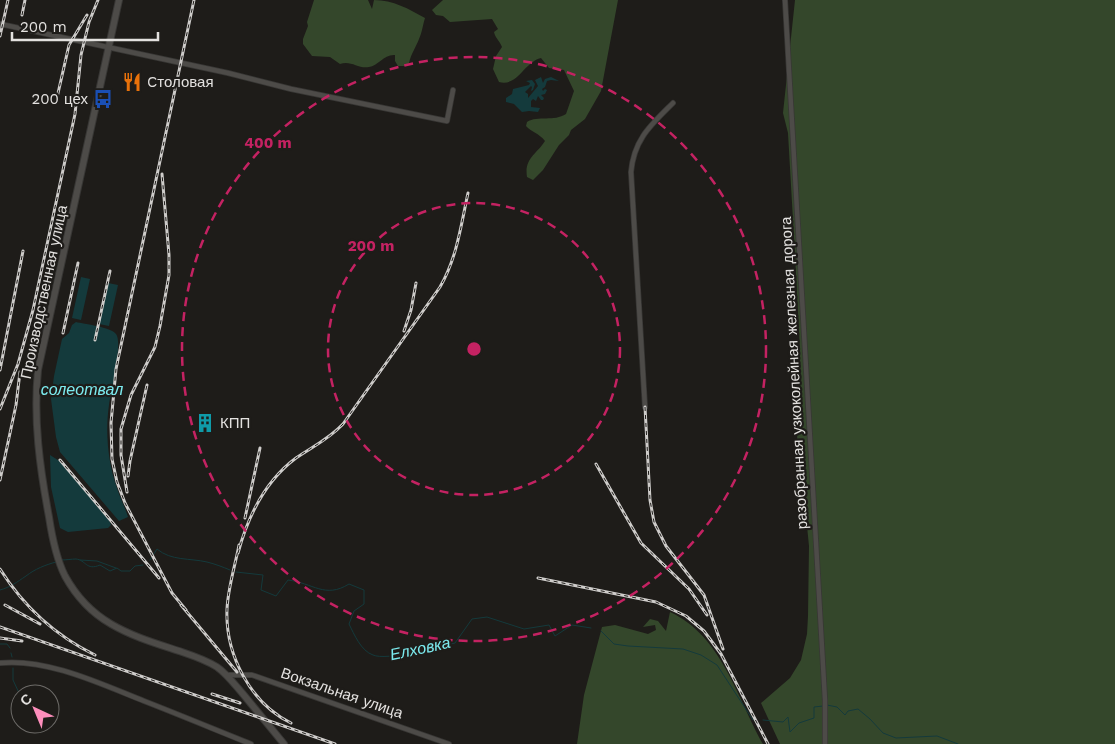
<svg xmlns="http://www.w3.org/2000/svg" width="1115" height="744" font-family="'Work Sans',sans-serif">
  <rect width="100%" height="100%" fill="#1e1c19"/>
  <path fill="#34472b" d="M314 0H368L372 9 374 0C393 0 409 9 425 18 423 24 422 33 419 39 416 47 411 54 409 63L405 66H398L395 61V55C384 54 378 66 369 67 358 69 351 60 340 64L330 57 312 56 303 44V39L308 26 307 22Z
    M443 0H618L601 91 585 119 571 130 569 135 559 145 543 170 533 180 527 177C524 158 537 154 545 141 539 133 531 132 526 126L527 122C538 115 554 122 566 114L574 91 564 70 549 68 541 58C524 62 518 87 499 82L493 69 496 56 502 47C500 41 495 38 494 32L498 29 492 19 450 22 443 16 436 15 432 10Z
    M795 0H1115V744H780L761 703 790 678 801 660 807 634 808 616 809 546 801 466 797 444 800 351 795 255 788 133 783 113Z
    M670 612C722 636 737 698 763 744H577L584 695 602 627 615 625 648 634 656 630 655 625 643 627 650 619 658 621 666 631Z"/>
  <path fill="#143a3c" d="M541 77 543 83 545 79 551 77 559 81 551 80 547 81 545 87 542 89 543 91 545 89 547 90 545 94 541 95 544 98 543 100H541L538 96 536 101 533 99 531 101V107L540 108 538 112 529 111 522 112 514 104 506 102V98L512 94 513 89 529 85 530 83 526 81 532 80 535 84 533 90 531 91 532 87 531 86 525 92 528 94V98L538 86 535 80Z
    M81 277 90 279 81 320 72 318Z
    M108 283 118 285 109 326 99 324Z
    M76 322C84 324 111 327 116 334 123 343 111 391 109 405 105 432 108 463 117 488 120 498 125 507 128 517L119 521 60 452 56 437 51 399 54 376 62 339 69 333 72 325Z
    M50 455 61 462 109 520 111 525 108 528 68 532 60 528 51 487Z"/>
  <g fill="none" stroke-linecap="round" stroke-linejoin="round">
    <path stroke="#143a3c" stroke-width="1" d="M62 560C66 560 72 559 76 559 86 560 86 571 100 565L110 571 117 568 121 571H130L135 566 143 565
      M80 560 97 561 116 568
      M150 560 157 549C171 561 190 558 207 562 215 564 223 567 230 570
      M236 572 263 575 261 590 276 596 288 580C313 583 325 599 349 584L364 590V604L354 611 349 624C354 634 361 651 373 655 386 661 439 647 455 643L472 619 487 617 524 629 549 625 555 636 572 625 591 628
      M0 590C11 587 17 582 26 576 35 569 45 565 56 562
      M601 631 614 644 628 646 683 649 701 655 717 665 753 720
      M0 644H7L10 648
      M11 653 12 657
      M13 668V680L20 695
      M827 705 837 707 845 715 848 711 858 709 870 719 883 733 896 738 937 736 958 744
      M763 720 783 722 788 717 790 732 799 723 814 718V707L823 706"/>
    <g stroke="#383735" stroke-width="6">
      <path id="minor" d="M785 0 825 700V744
        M0 24 228 73 291 89 447 121 453 90
        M645 407 631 172C634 139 651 125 673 103
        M0 663C47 658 101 684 144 701 180 715 216 730 251 744
        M226 675H252L449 744"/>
    </g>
    <g stroke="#383735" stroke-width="8">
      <path id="secondary" d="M119 0 38 370C33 419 40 469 49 517 52 537 56 558 65 576 76 596 92 613 111 624 133 637 158 644 182 652 194 656 206 660 217 667 227 674 235 685 243 694 257 711 270 727 284 744"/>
    </g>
    <use href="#minor" stroke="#4d4b48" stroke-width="4.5"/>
    <use href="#secondary" stroke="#4d4b48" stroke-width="6"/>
    <g stroke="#ceccca" stroke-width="3">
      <path id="rail" d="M22 15 25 0
        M0 36 8 0
        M56 102 69 45 87 15
        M404 331 411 310 416 283
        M63 333 78 263
        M95 340 110 271
        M0 370 23 251
        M645 407 650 500 654 522 666 546 704 595 723 649
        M0 409 18 364 33 310 75 114 81 55 89 22 98 0
        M60 460 159 578
        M596 464 641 543 689 589 707 615
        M128 476 130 461 147 385
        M0 480 16 405 20 372
        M127 492 121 455V429L131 395 155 347 160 326 169 275V255L162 174
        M245 518 260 448
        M239 545C235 566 228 588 227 609 225 654 250 703 291 723
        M238 553C248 516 265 481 296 458 312 447 329 439 343 424L440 287C457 258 461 225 468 193
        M0 569C24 607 54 635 95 655
        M538 578 656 602 686 616 704 631 721 654 768 744
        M5 605 40 624
        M181 605 237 672
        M186 610 172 593 161 572 125 503 117 482 112 459 111 423 116 369 194 0
        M0 627 335 744
        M0 638 22 641
        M212 694 240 703"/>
    </g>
    <use href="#rail" stroke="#1e1c19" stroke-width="1" stroke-dasharray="4" stroke-linecap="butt"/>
  </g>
  <g fill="none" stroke="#c42262" stroke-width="2.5" stroke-dasharray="9 6">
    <circle cx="474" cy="349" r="146"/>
    <circle cx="474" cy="349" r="292"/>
  </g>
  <defs>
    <g id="restaurant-bare" transform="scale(1.5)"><path d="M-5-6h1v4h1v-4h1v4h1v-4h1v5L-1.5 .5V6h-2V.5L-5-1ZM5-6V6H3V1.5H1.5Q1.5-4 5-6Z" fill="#e8710a" stroke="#1e1c19" stroke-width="2.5" paint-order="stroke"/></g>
    <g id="bus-bare" transform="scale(1.5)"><path d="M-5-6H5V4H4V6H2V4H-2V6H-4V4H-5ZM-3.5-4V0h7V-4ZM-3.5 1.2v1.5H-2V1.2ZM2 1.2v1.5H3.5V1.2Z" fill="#1a4fb4" stroke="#1e1c19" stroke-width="2.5" paint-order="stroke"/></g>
    <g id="building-bare" transform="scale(1.5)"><path d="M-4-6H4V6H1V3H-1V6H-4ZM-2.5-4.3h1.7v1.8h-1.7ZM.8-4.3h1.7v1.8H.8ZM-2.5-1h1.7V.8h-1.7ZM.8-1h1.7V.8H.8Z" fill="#0f9aa8" stroke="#1e1c19" stroke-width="2.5" paint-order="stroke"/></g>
  </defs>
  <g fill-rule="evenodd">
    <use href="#restaurant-bare" x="132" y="82"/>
    <use href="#bus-bare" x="103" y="99"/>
    <use href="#building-bare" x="205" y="423"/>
  </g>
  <g text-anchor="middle" stroke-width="4.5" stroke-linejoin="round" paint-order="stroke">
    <g font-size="15" fill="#e3e1df" stroke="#1e1c19" text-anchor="start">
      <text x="147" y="87">Cтоловая</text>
      <text x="88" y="104" text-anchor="end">200 цех</text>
      <text x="220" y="428">КПП</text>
    </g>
    <g font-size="15" fill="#e3e1df" stroke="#1e1c19">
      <text transform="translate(44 292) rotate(-78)" y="5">Производственная улица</text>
      <text transform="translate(794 373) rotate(-93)" y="5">разобранная узкоколейная железная дорога</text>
      <text transform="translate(342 693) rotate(19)" y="5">Вокзальная улица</text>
    </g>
    <g font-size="16" font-style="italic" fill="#7cebef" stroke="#1e1c19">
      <text x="82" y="395">солеотвал</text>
      <text transform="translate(420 648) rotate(-12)" y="6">Елховка</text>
    </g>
  </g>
  <circle cx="474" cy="349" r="8" fill="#c42262" stroke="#1e1c19" stroke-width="2.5"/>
  <g font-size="15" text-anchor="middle" font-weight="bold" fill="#c42262" stroke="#1e1c19" stroke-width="4.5" stroke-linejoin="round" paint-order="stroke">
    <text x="268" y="148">400 m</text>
    <text x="371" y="251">200 m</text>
  </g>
  <g transform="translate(35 709) rotate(316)"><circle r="24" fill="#1e1c19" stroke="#6d6b68"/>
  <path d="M0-4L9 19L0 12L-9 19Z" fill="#fe8ebc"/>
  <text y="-8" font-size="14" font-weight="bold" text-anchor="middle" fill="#e3e1df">С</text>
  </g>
  <path d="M12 32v8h146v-8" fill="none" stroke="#e3e1df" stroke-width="2.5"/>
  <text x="20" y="32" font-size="15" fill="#e3e1df" stroke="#1e1c19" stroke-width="4" paint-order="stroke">200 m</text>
</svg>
